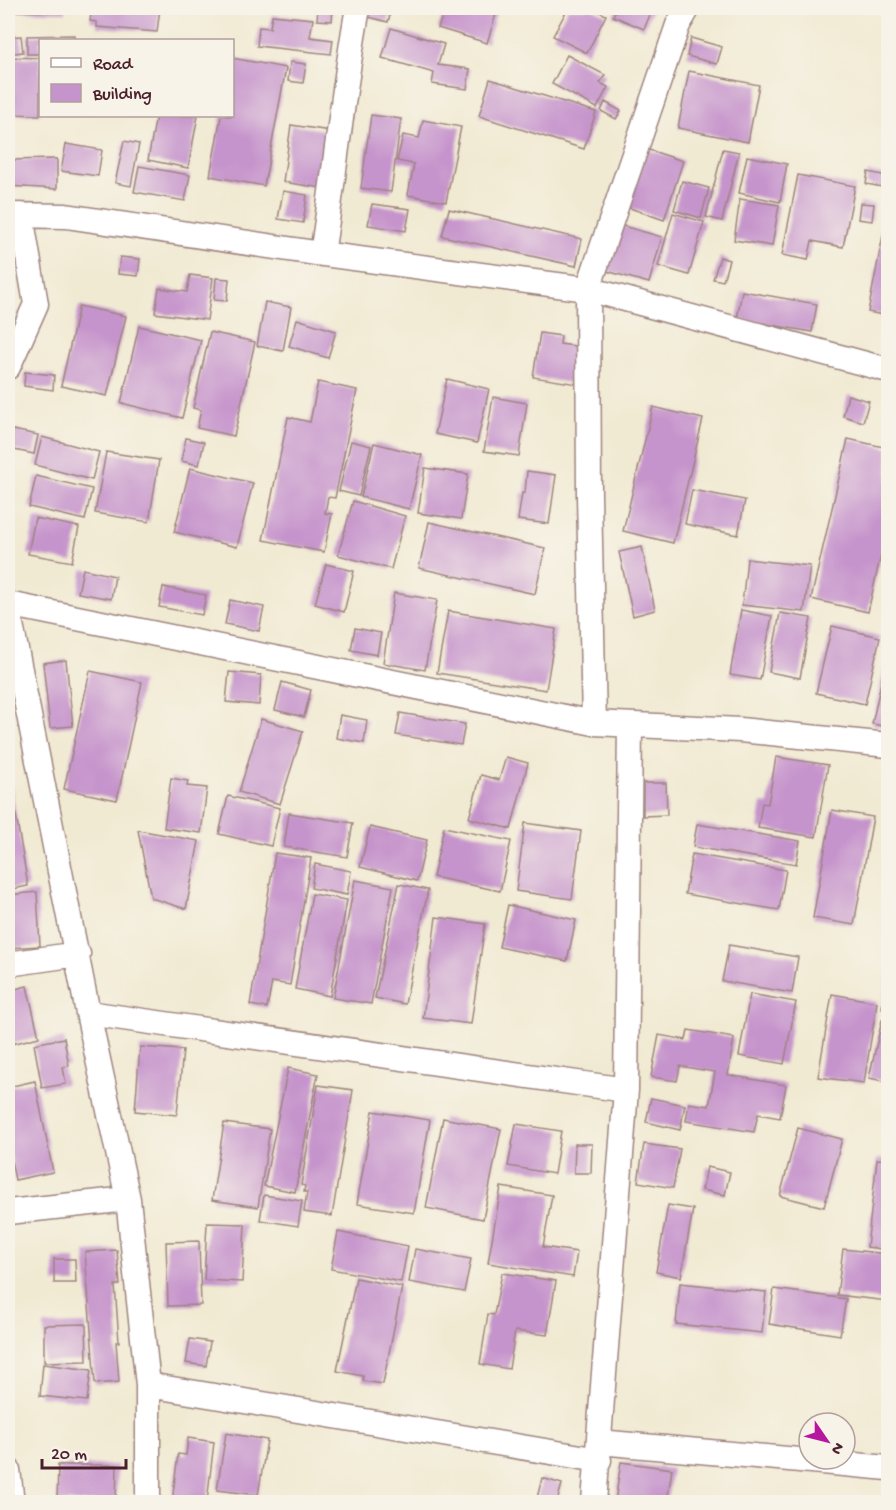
<svg xmlns="http://www.w3.org/2000/svg" width="896" height="1510" font-family="'Gochi Hand',sans-serif">
  <rect width="100%" height="100%" fill="#f7f3e8"/>
  <filter id="ink" filterUnits="userSpaceOnUse"><feTurbulence type="fractalNoise" baseFrequency=".0167" numOctaves="2"/><feDisplacementMap in="SourceGraphic" scale="12" xChannelSelector="R" yChannelSelector="G"/><feConvolveMatrix kernelMatrix="1 2 1 2 8 2 1 2 1" color-interpolation-filters="sRGB"/></filter>
  <filter id="wash" filterUnits="userSpaceOnUse"><feTurbulence type="fractalNoise" baseFrequency=".008" numOctaves="4" result="noise"/><feDisplacementMap in="SourceGraphic" scale="24" xChannelSelector="R" yChannelSelector="G"/><feGaussianBlur stdDeviation="1.35" result="paint"/><feColorMatrix in="noise" values="0 0 0 0 0 0 0 0 0 0 0 0 0 0 0 0 0 1.4 0 .05"/><feComposite in="paint" operator="in"/></filter>
  <g filter="url(#wash)">
    <rect width="100%" height="100%" fill="#f1ead3"/>
    <g id="blocks">
      <path fill="#c694cc" d="M8 8H66V12L8 11Z
        M92 8H160L157 32 97 27V22L90 21Z
        M318 8H333L332 21 317 20Z
        M363 8H392L388 22 361 15Z
        M445 8H487L497 11 487 43 438 28Z
        M568 8H592L606 15 587 53 553 36Z
        M617 8H653L644 29 613 16Z
        M272 15 313 19 310 37 333 40 331 54 257 46 259 27 270 28Z
        M391 28 444 44 438 65 470 69 467 89 432 84 434 73 382 58Z
        M74 35V40H40V54H27V36Z
        M21 36 23 52 8 54V37Z
        M691 38 722 47 717 64 687 56Z
        M567 55 605 75 600 83 608 87 597 108 552 84Z
        M8 57 40 58V115L8 114Z
        M232 58 286 68 264 186 210 176 221 116H232Z
        M290 62 306 64 303 83 288 81Z
        M689 71 759 85 748 142 678 128Z
        M490 79 596 112 584 149 479 116Z
        M605 102 621 111 616 119 601 111Z
        M371 115 401 119 391 192 361 188Z
        M156 116H198L188 168 148 160Z
        M423 120 461 127 446 202 408 195 414 164 397 161 403 135 419 138Z
        M291 125 330 131 322 188 283 182Z
        M124 141 139 144 131 186 115 183Z
        M66 144 102 150 98 176 61 171Z
        M646 149 683 161 664 220 627 207Z
        M723 149 739 152 722 221 706 217Z
        M747 156 787 164 780 202 739 193Z
        M57 159V189L8 186V160Z
        M139 166 190 175 185 201 134 192Z
        M868 172 888 176V188L866 184Z
        M798 175 855 186 843 247 812 241 808 260 782 255Z
        M682 181 709 188 701 218 674 210Z
        M283 191 307 195 303 223 278 219Z
        M740 199 779 205 772 246 734 240Z
        M860 203 874 204 872 221 858 219Z
        M372 204 410 209 406 231 368 225Z
        M449 209 582 239 576 266 442 236Z
        M673 213 704 222 689 275 658 266Z
        M887 215H888V316L868 312Z
        M616 224 662 237 649 283 603 270Z
        M120 257 140 259 138 276 118 274Z
        M720 257 729 260 723 281 713 279Z
        M190 275 213 278 207 320 155 313 159 288 187 292Z
        M216 278 229 279 227 301 214 300Z
        M742 291 817 304 812 332 737 319Z
        M265 302 291 307 283 351 257 346Z
        M79 306 126 316 107 396 61 386Z
        M297 319 336 331 328 358 289 346Z
        M139 326 201 340 182 418 121 403Z
        M210 332 255 342 234 436 197 428 201 410 193 408Z
        M540 333 561 336 560 344 582 347 577 384 533 377Z
        M25 372 54 375 53 390 24 386Z
        M447 379 489 389 477 443 435 434Z
        M318 382 357 390 335 498 328 497 325 513 332 514 324 552 263 540 288 417 310 422Z
        M848 395 869 401 863 422 843 416Z
        M493 397 527 403 519 456 484 451Z
        M653 407 703 419 673 543 623 531Z
        M13 430 38 435 34 454 9 449Z
        M42 437 99 452 92 480 35 465Z
        M186 438 204 442 199 465 181 461Z
        M848 439 888 448V523L868 612 811 599Z
        M351 441 371 446 359 496 339 491Z
        M374 443 422 455 409 509 361 497Z
        M106 452 159 460 149 522 95 513Z
        M190 468 253 483 237 547 174 532Z
        M425 468 468 474 461 519 418 513Z
        M527 471 556 475 549 524 518 520 522 493H525Z
        M36 476 92 489 85 520 29 507Z
        M692 490 745 500 738 535 685 524Z
        M353 501 405 516 391 569 338 555Z
        M35 518 79 527 72 562 28 554Z
        M429 522 545 548 535 594 419 568Z
        M642 547 655 610 633 616 619 552Z
        M747 559 810 566 804 612 742 605Z
        M326 564 354 571 344 612 315 604Z
        M83 569 115 576 111 599 78 593Z
        M163 587 206 595 202 615 159 607Z
        M394 593 437 600 425 670 383 663Z
        M230 600 264 607 259 631 225 624Z
        M741 610 772 616 760 680 730 675Z
        M448 611 556 629 546 690 437 673Z
        M780 613 811 618 800 678 769 672Z
        M832 626 880 637 865 704 816 693Z
        M355 628 381 633 377 655 351 650Z
        M888 651V727L872 724Z
        M66 660 73 726 50 728 43 663Z
        M90 671 142 682 117 800 64 789Z
        M229 672 261 675 259 705 226 702Z
        M282 682 311 690 304 717 275 710Z
        M400 713 465 724 461 745 396 735Z
        M340 715 367 720 364 743 336 738Z
        M261 719 303 731 280 804 239 792Z
        M506 757 528 763 511 829 469 818 481 775 499 780Z
        M776 757 828 765 816 837 758 828 762 803 768 804Z
        M8 768 28 886 8 890Z
        M171 778 188 781 187 786 207 788 201 833 164 828Z
        M643 783H666L667 815 643 816Z
        M228 796 280 808 271 846 219 834Z
        M832 810 873 817 854 925 813 918Z
        M289 813 353 823 347 857 284 847Z
        M525 823 581 831 572 899 516 891Z
        M697 824 800 841 796 864 693 847Z
        M370 827 427 840 417 881 360 867Z
        M444 827 511 841 500 891 433 877Z
        M138 830 199 841 186 909 151 898Z
        M275 853 311 858 290 985 272 982 267 1008 250 1005Z
        M692 854 786 870 779 910 685 894Z
        M315 864 351 871 347 895 311 888Z
        M355 880 393 887 371 1004 333 998Z
        M399 884 428 890 405 1004 375 998Z
        M37 892 40 946 9 948 8 895Z
        M312 894 347 900 330 996 295 989Z
        M508 905 576 920 567 961 499 947Z
        M436 917 485 924 471 1024 423 1018Z
        M729 945 798 957 792 993 722 981Z
        M887 974 888 975V1009L882 1008Z
        M27 986 39 1037 8 1045V991Z
        M750 994 796 1002 784 1064 739 1056Z
        M832 994 877 1002 864 1083 818 1077Z
        M882 1020 888 1022V1082L869 1078Z
        M688 1030 734 1038 728 1075 786 1085 780 1118 758 1114 754 1132 686 1121 689 1103 709 1106 715 1072 680 1066 677 1081 651 1077 659 1035 686 1040Z
        M64 1038 69 1066 63 1067 66 1084 42 1088 34 1044Z
        M140 1047 183 1050 177 1115 135 1111Z
        M288 1068 318 1074 295 1192 264 1186Z
        M35 1081 53 1172 15 1180 8 1145V1087Z
        M318 1085 353 1090 332 1216 304 1212 307 1192H304L305 1186 301 1185Z
        M651 1098 685 1105 680 1130 646 1122Z
        M373 1111 430 1120 414 1213 357 1204Z
        M443 1118 501 1129 483 1219 426 1208Z
        M224 1123 270 1129 258 1207 212 1200Z
        M516 1124 561 1131 554 1174 508 1166Z
        M798 1128 842 1139 824 1207 780 1196Z
        M575 1144H592L591 1173H574Z
        M644 1144 680 1149 673 1188 638 1182Z
        M877 1159 888 1160V1250L867 1247Z
        M707 1167 730 1172 725 1195 702 1190Z
        M501 1187 552 1195 543 1247 577 1252 573 1277 488 1263Z
        M264 1195 302 1201 298 1226 260 1220Z
        M668 1205 693 1209 681 1277 656 1272Z
        M207 1223 245 1224 242 1282 204 1280Z
        M338 1232 408 1246 401 1282 331 1269Z
        M199 1241 201 1305 168 1306 166 1242Z
        M415 1249 471 1259 464 1292 409 1282Z
        M843 1249 888 1254V1301L837 1295Z
        M117 1250 120 1285H115L119 1342H116L119 1382 95 1384 85 1252Z
        M54 1259H75L76 1283H54Z
        M502 1273 556 1281 547 1335 515 1331 509 1369 480 1364 488 1314 494 1315Z
        M356 1278 402 1287 383 1384 363 1381V1376L337 1371Z
        M680 1283 766 1292 762 1333 676 1324Z
        M774 1289 846 1299 840 1335 769 1324Z
        M86 1324 87 1361 44 1362V1325Z
        M190 1339 210 1342 206 1366 186 1363Z
        M43 1364 91 1370 87 1401 40 1396Z
        M226 1433 267 1440 258 1495 217 1490Z
        M188 1438 214 1442 207 1502H172L178 1454 186 1455Z
        M621 1462 672 1469 667 1502H615Z
        M58 1465H117L116 1502H57Z
        M542 1478 562 1484 557 1502H536Z"/>
    </g>
  </g>
  <g filter="url(#ink)">
    <use href="#blocks" fill-opacity="0" stroke="#9e847f" stroke-width="1.5"/>
    <g fill="none" stroke-linecap="round" stroke-linejoin="round">
      <g stroke="#9e847f" stroke-width="27">
        <path id="street" d="M8 215 66 216 322 254 588 289 888 370
          M322 254C335 172 343 89 358 8
          M8 367 36 304 21 215
          M8 604 594 723 740 730 888 745
          M8 609 88 1013 128 1199 148 1385V1502
          M594 723 589 496 588 289 678 25 688 8
          M8 964 78 954
          M88 1013 626 1090
          M8 1212 128 1199
          M148 1385 599 1460
          M599 1442 888 1468
          M8 1470 12 1502
          M594 1502 626 1090 630 725"/>
      </g>
      <use href="#street" stroke="#fff" stroke-width="24"/>
    </g>
  </g>
  <rect width="896" height="1510" fill="none" stroke="#f7f3e8" stroke-width="30"/>
  <rect x="39" y="39" width="195" height="78" fill="#f7f3e8" stroke="#b29e9c" stroke-width="1.5"/>
  <rect x="51" y="58" width="30" height="9" fill="#ffffff" stroke="#b29e9c" stroke-width="1.5"/>
  <text x="93" y="69" font-size="18" fill="#4a1f2b">Road</text>
  <rect x="51" y="84" width="30" height="18" fill="#c694cc" stroke="#b29e9c" stroke-width="1.5"/>
  <text x="93" y="99" font-size="18" fill="#4a1f2b">Building</text>
  <g transform="translate(827 1441) rotate(125)"><circle r="28" fill="#f7f3e8" stroke="#b29e9c" stroke-width="1.5"/>
  <path d="M0-4.5L10 22L0 15L-10 22Z" fill="#b5179e"/>
  <text y="-9" font-size="16" font-weight="bold" text-anchor="middle" fill="#4a1f2b">N</text>
  </g>
  <path d="M42 1459v9h84v-9" fill="none" stroke="#4a1f2b" stroke-width="3"/>
  <text x="51" y="1459" font-size="18" fill="#4a1f2b" stroke="#f7f3e8" stroke-width="4.5" paint-order="stroke">20 m</text>
</svg>
